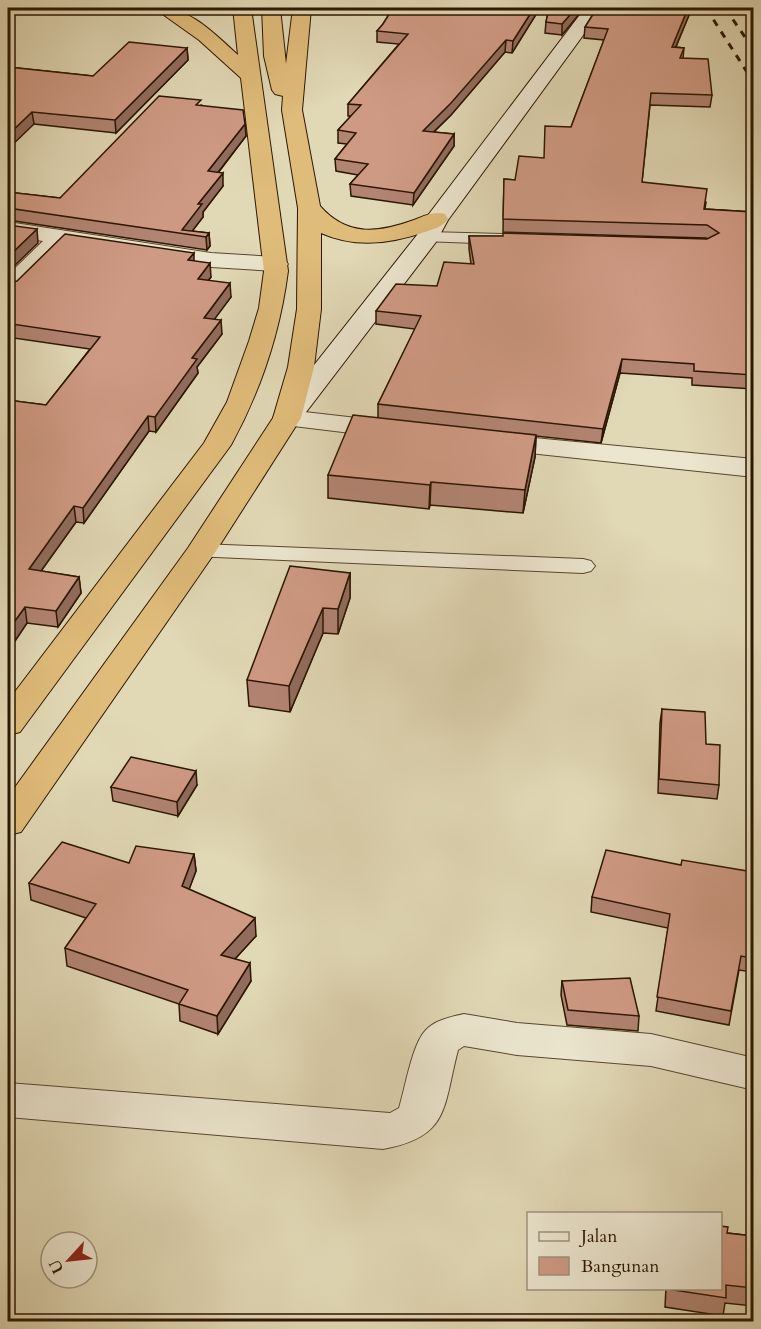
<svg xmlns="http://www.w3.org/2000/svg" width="761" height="1329" font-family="Cardo,serif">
  <rect width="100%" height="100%" fill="#e1d8b5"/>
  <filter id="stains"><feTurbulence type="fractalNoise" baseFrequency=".00333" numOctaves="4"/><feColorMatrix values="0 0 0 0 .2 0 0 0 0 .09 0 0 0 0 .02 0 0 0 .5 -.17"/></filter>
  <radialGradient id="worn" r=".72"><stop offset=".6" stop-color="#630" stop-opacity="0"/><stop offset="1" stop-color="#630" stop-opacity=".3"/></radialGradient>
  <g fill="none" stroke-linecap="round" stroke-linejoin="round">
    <g stroke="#59462e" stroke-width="2">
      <path id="lane" d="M428 232 503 234 512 239 503 244 422 241 419 237 422 233Z
        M201 544 583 559 591 561 595 566 591 571 583 573 193 556 189 551 193 546Z"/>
    </g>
    <g stroke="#59462e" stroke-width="2">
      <path id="street" d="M8 222 211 253 276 257 284 259 288 264 284 269 276 271 211 267 66 245 17 293 8 295V275L43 241 8 236Z
        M287 410 392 422 402 424 406 430 402 436 392 438 277 424 273 418 277 412Z
        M491 434 754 459V477L481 448 477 442 481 436Z
        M464 1014 517 1023 651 1034 754 1058V1090L651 1066 517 1055 464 1046 458 1050C443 1107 450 1137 383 1149L8 1117V1083L390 1113 399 1108C405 1089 412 1045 425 1031 434 1020 451 1017 464 1014Z"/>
    </g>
    <g stroke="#2c1601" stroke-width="2">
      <path id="secondary" d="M585 8H603L448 220 436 242 297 424 287 426 277 424 273 418 277 412 417 235 429 214Z"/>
    </g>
    <g stroke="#2c1601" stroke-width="2">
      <path id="highway" d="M154 8C187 4 215 34 238 55L233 8H251L288 271C280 333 261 390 231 445L20 732 8 735V701L204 443 227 402 249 341 259 308 264 271 241 78 199 40Z
        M262 8H280L286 64 293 8H311L302 110 320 206C347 237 378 233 414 220 425 216 433 211 445 214L448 219C443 227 433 229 425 232 389 244 355 248 321 233V309L314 367 301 418 216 551 21 832 8 835V797L188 548 273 418 288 367 297 309 298 208 282 110 283 96 275 94 272 90 264 56Z"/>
    </g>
    <use href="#lane" fill="#ece6cf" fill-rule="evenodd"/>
    <use href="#street" fill="#ece6cf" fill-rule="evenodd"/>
    <use href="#secondary" fill="#ece6cf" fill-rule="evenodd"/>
    <use href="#highway" fill="#e0bc7a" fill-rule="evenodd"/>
    <path stroke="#2c1601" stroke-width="3" stroke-dasharray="7 7" stroke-linecap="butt" d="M706 8 754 83
      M725 8 754 50"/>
  </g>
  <path fill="#b28472" stroke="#2c1601" stroke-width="1.5" d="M393 8H540L512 53 505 52 451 115 434 132 454 134V146L413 205 351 196 350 184 358 175 336 171 335 159 347 144 338 143V130L351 116H348V104L399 44 377 42V31L383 24Z
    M549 8H584L562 35 545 33 546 22Z
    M597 8H689V15L676 47 684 48 683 58 712 95 710 107 650 105 642 182 706 202 705 209 753 212V389L692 385V378L620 373 601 443 536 436 535 457 523 513 430 505 429 509 328 498V475L378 417V404L415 329 376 324V311L437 286 471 264 469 249V236L708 239 706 238 503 232 504 179 515 180 544 158 571 127 604 40 584 38 585 27Z
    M187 48 188 60 116 133 34 124 8 67 93 76Z
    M201 105 245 124 246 136 218 173 223 186 203 212V217L192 231 209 233 210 246 207 250 8 220V192L60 198Z
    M194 261 211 277 208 281 231 297 214 319 222 334 197 367 198 373 156 432 149 431 84 523 76 522 41 571 79 577 81 593 58 627 27 623 15 641 8 639V400L46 405 90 349 14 338 8 346V283Z
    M350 573V598L338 634 323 633 290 712 249 706 247 680Z
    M662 709 706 744 719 785 717 799 658 793 660 723Z
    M197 785 178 816 113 801 111 787Z
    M194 854 196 871 189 889 256 936 235 959 251 981 218 1034 180 1021 179 1004 67 966 65 948 86 918 31 900 29 883 129 863Z
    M681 865 753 872V972L739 970 729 1025 656 1011 668 928 591 912 592 897Z
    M562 981 639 1016 638 1031 567 1025 561 995Z
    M727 1233 753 1236V1306L725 1303 723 1316 665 1307 666 1288H720Z"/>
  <path fill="#916c5c" stroke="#2c1601" stroke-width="1.5" d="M534 8H540L512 53 513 41Z
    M576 8H584L562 35V24Z
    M688 8H689V15L671 58 672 47Z
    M506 40 505 52 451 115 422 143 423 131Z
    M187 48 188 60 116 133 115 120Z
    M32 112 34 124 8 149V135Z
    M245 124 246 136 209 184 208 171Z
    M454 134V146L413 205 414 193Z
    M223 173V186L203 212V217L190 234 182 230 198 204Z
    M37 229 38 243 8 272V257Z
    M209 233 210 246 207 250 206 237Z
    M194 253V267L188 260Z
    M210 263 211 277 198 293V279Z
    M230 283 231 297 205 332 204 318Z
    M221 320 222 334 197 367 198 373 156 432 155 417 192 358Z
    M12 324 14 338 8 346V330Z
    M622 359 620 373 601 443 603 429Z
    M148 416 149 431 84 523 83 508Z
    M536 435 535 457 523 513 525 490Z
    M431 482 430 505 429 509 430 485Z
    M74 506 76 522 31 585 29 569Z
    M350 573V598L338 634V609Z
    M79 577 81 593 58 627 56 611Z
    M25 607 27 623 15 641 12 625Z
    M323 608V633L290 712 289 686Z
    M196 771 197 785 178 816 177 802Z
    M194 854 196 871 184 903 182 886Z
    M255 918 256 936 223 972 221 955Z
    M250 963 251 981 218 1034 217 1016Z"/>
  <path fill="#cf9a84" stroke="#2c1601" stroke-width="1.5" d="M393 8H534L513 41 506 40 451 103 423 131 454 134 414 193 350 184 368 164 335 159 356 133 338 130 361 105 348 104 408 34 377 31 383 24Z
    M549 8H576L562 24 546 22Z
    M597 8H688L672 47 684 48 680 58 708 59 712 95 651 93 642 182 707 189 704 209 753 212V375L694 371V364L622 359 603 429 378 404 421 316 376 311 396 284 437 286 444 262 474 264 469 236H503V233L707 239 719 233 707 225 503 219 504 179 515 180 519 156 544 158 545 126 571 127 608 29 585 27Z
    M129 42 187 48 115 120 32 112 8 135V67L93 76Z
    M159 96 201 100 196 105 243 110 245 124 208 171 223 173 198 204H202L182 230 209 233 206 237 8 208V192L60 198Z
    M8 225 37 229 8 257Z
    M65 234 194 253 188 260 210 263 198 279 230 283 204 318 221 320 192 358 197 359 155 417 148 416 83 508 74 506 29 569 79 577 56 611 25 607 12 625 8 624V400L46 405 100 337 12 324 8 330V283L17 281Z
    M353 415 536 435 525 490 431 482 430 485 328 475Z
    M290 566 350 573 338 609 323 608 289 686 247 680Z
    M662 709 705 712 706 744 720 745 719 785 659 779Z
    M131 757 196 771 177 802 111 787Z
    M62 842 129 863 136 846 194 854 182 886 255 918 221 955 250 963 217 1016 179 1004 188 990 65 948 96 904 29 883Z
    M606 850 681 865 682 860 753 872V958L741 956 731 1011 657 997 670 914 592 897Z
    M630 978 639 1016 568 1010 562 981Z
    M720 1226 728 1227 727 1233 753 1236V1288L726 1285V1298L667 1289 720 1288Z"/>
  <rect width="761" height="1329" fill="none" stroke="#e1d8b5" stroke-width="30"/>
  <rect x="9" y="9" width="743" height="1311" fill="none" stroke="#2c1601" stroke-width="3"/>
  <rect x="15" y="15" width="731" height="1299" fill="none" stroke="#2c1601" stroke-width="1.5"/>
  <rect x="527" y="1212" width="195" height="78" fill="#ece6cf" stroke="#9f937d" stroke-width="1.5"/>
  <rect x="539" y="1232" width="30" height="9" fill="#ece6cf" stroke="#9f937d" stroke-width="1.5"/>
  <text x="581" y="1242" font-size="18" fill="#2c1601">Jalan</text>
  <rect x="539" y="1257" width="30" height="18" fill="#cf9a84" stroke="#9f937d" stroke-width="1.5"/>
  <text x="581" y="1272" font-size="18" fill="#2c1601">Bangunan</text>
  <g transform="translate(69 1260) rotate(243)"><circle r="28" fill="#ece6cf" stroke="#9f937d" stroke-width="1.5"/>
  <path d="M0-4.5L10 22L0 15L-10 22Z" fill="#8f2418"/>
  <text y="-9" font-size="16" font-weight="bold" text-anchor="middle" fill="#2c1601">U</text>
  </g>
  <rect width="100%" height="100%" filter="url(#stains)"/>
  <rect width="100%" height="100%" fill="url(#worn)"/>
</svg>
